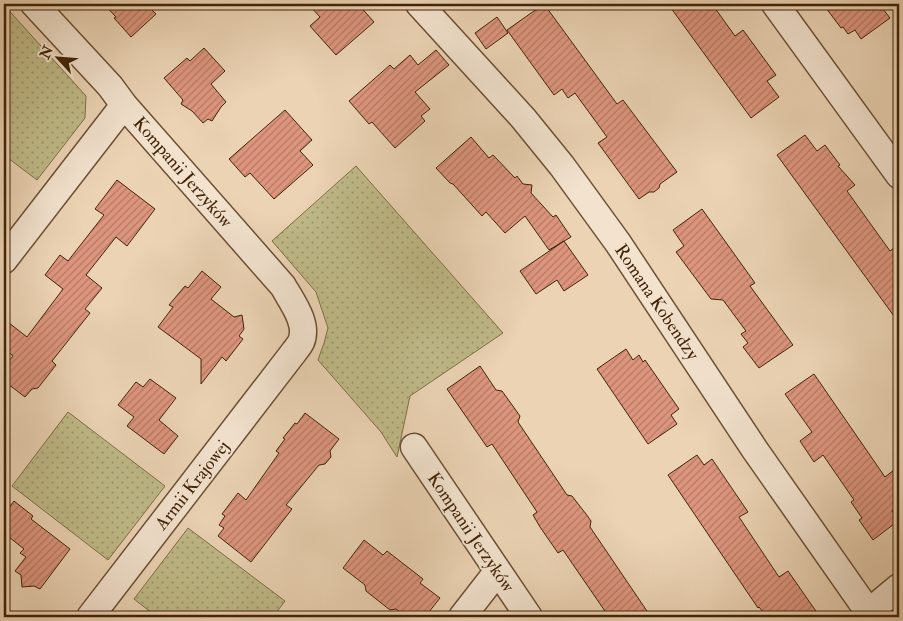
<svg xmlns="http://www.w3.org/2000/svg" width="903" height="621" font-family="'IM FELL Double Pica',serif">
  <defs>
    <pattern id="grass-dots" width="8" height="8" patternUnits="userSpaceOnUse" patternTransform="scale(1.25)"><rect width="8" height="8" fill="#bfba88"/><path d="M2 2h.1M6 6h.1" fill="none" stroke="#9d976d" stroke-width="1.8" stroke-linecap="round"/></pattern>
    <pattern id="building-hatch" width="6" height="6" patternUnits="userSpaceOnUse" patternTransform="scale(1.25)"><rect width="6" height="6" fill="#dd957e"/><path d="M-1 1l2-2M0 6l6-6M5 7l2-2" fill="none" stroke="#b57965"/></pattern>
  </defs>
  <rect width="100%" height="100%" fill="#ebd3b4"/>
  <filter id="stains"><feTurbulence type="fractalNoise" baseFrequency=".004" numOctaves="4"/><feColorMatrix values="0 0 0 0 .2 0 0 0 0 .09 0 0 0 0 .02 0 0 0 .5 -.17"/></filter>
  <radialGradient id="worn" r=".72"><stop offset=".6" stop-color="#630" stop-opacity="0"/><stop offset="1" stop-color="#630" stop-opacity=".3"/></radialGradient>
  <path fill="url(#grass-dots)" stroke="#806f48" d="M4 5 86 96 85 118 37 180 4 155Z
    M356 166 503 333 410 396 397 457 381 432 318 360 324 343 328 328 316 292 272 241Z
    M68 412 165 486 108 560 12 486Z
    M188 528 285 601 273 617H157L134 599Z"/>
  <path fill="url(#building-hatch)" stroke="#422408" d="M104 4H146L156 14 131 37 114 18 116 17Z
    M308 4H358L374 22 336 55 310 26 320 17Z
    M544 4 617 104 623 100 677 172 660 184 659 188 654 192H649L639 199 598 143 607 137 575 93 568 98 562 89 554 95 507 30Z
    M668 4H712L735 36 743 30 776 75 767 81 779 97 751 118Z
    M823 4H879L890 18 861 39 855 30 848 34 843 27 841 28Z
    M497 17 508 33 486 49 475 33Z
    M204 48 225 71 211 84 226 102 221 107 212 121 208 119 203 123 192 111 181 104 183 100 164 78 187 58 190 61Z
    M436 50 449 65 415 92 430 109 421 116 425 121 395 148 372 122 369 124 349 101 390 65 394 69 410 55 418 65Z
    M285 110 312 140 300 151 313 165 274 199 250 173 245 177 229 159Z
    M805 135 817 151 825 145 840 165 838 166 855 185 847 191 890 251 899 244V323L777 155Z
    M471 137 489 158 493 155 515 178 517 176 523 184 532 185 531 193 553 217 556 215 571 237 549 250 525 216 505 233 486 212 482 216 453 184 450 183 436 168Z
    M117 180 155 209 127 246 116 237 86 275 102 288 85 309 90 313 52 361 56 365 38 388 32 389 25 397 4 381V367L13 356 4 348V319L27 337 63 289 45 275 60 255 68 261 104 215 95 209Z
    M702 209 755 283 750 286 793 345 759 368 743 347 748 343 741 334 746 331 723 300 711 299 676 252 684 246 673 230Z
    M564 241 588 275 564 291 557 280 536 294 520 271Z
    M202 271 221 287 211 299 234 317 242 315 244 329 239 336 243 339 226 361 222 357 201 384V359L158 327 173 307 169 305 185 286 188 288Z
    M626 349 633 360 639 355 643 362 645 360 679 409 671 415 677 424 648 444 597 369Z
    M480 366 496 390 502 391 520 416 518 422 567 495 572 496 586 514 591 521 590 527 651 617H609L563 550 558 553 540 527 533 515 537 512 492 444 487 447 447 389Z
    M814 374 885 477 899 466V506L892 511 898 521 873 540 859 520 862 518 851 502 854 500 823 455 814 462 800 441 812 432 785 394Z
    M150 379 176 398 159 420 178 436 164 454 127 426 134 417 118 405 136 382 143 387Z
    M305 413 339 439 330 451 331 457 325 464 319 465 286 505 292 509 251 562 218 536 224 528 219 525 225 516 222 514 238 493 246 500 279 453 276 451 285 439 283 438 295 423 297 424Z
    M697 455 704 465 712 459 748 512 739 517 779 577 788 571 820 617H767L759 607 758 608 668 475Z
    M14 501 33 516 31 519 70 549 40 589 34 586 22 587 21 575 15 571 26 557 20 553 24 549 4 533V514Z
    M364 540 383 555 387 551 423 579 420 583 440 598 425 617H407L396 609 390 610 366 591 365 585 343 568Z"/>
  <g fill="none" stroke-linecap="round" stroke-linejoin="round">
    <g stroke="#6c5033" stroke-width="29">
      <path id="street" d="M34 4 110 86 124 105 283 286C292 302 309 324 301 342 299 346 296 349 294 352L90 617
        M419 4 523 118 562 166 618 243 755 450 872 617
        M775 4 899 175
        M4 260 124 105
        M414 447 529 617
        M869 612 899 587
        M462 617 497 572"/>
    </g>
    <use href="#street" stroke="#f2e2ce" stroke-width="26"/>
  </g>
  <g text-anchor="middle" stroke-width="4" stroke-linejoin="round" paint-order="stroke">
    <g font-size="18" fill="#422408" stroke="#f2e2ce">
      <text transform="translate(183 172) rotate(49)" y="6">Kompanii Jerzyków</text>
      <text transform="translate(657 302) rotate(56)" y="6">Romana Kobendzy</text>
      <text transform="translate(192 485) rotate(-52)" y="6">Armii Krajowej</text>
      <text transform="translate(471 532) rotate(56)" y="6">Kompanii Jerzyków</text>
    </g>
  </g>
  <rect width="903" height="621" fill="none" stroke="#ebd3b4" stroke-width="20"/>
  <rect x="5" y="5" width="893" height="611" fill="none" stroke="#422408" stroke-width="2.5"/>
  <rect x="10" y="10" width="883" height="601" fill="none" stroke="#422408"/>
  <g transform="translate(58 58) rotate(296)" stroke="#f2e2ce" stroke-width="4" paint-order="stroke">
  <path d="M0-4L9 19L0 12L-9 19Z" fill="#422408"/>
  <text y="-8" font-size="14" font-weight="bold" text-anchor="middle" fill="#422408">N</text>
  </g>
  <rect width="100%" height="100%" filter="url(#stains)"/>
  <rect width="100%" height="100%" fill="url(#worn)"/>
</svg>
